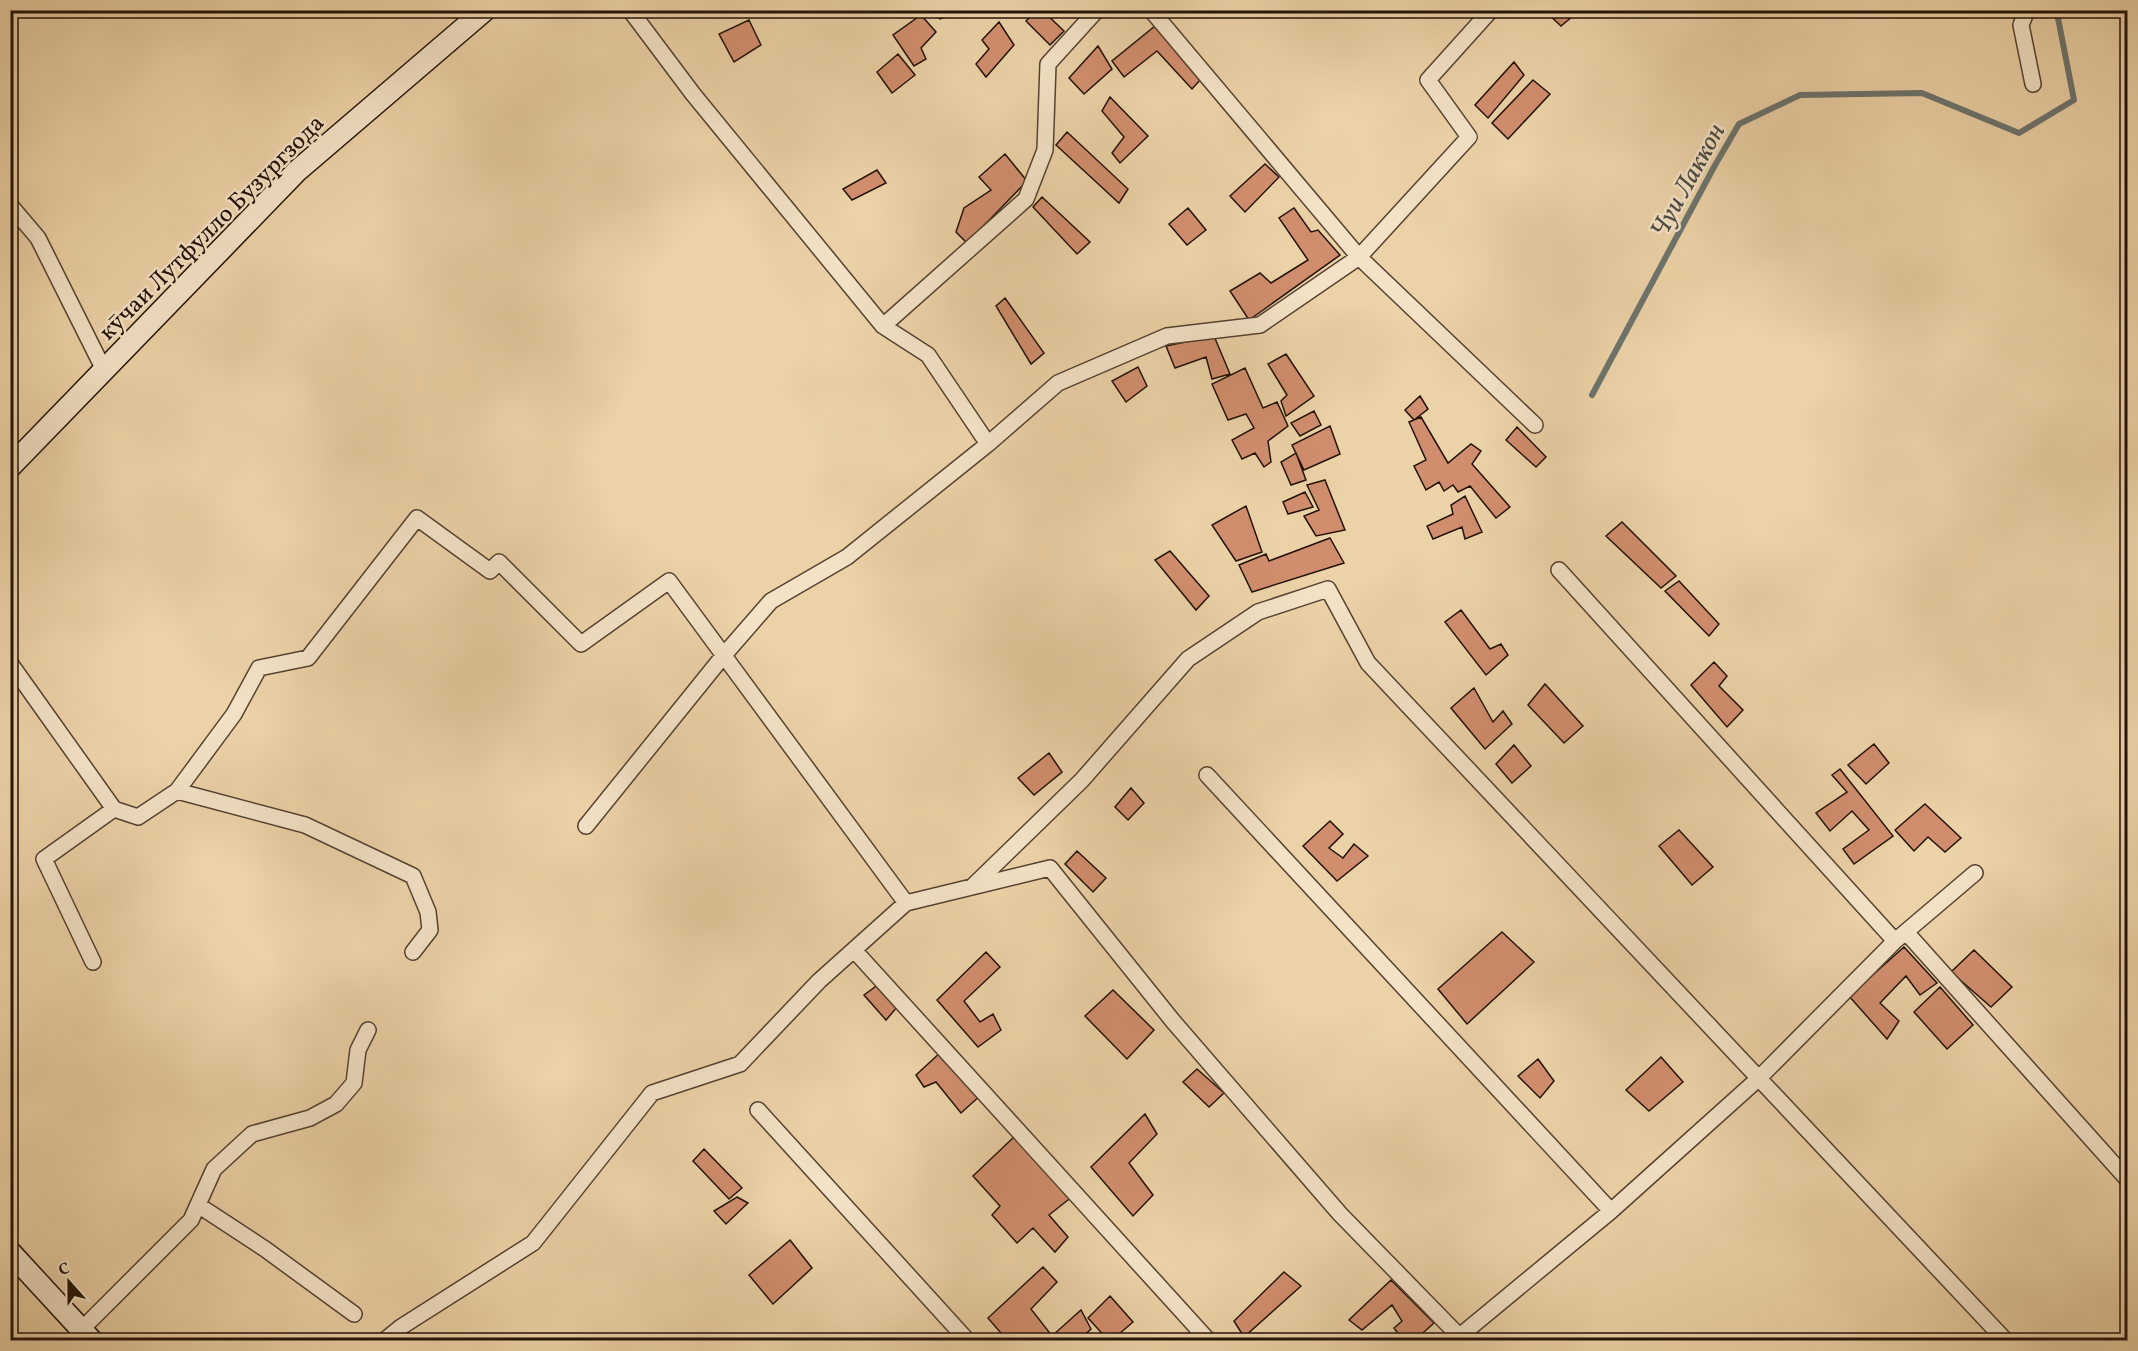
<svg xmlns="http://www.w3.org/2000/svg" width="2138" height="1351" font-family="Vollkorn,serif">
  <rect width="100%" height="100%" fill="#ecd2a7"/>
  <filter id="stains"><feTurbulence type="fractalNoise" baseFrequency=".00333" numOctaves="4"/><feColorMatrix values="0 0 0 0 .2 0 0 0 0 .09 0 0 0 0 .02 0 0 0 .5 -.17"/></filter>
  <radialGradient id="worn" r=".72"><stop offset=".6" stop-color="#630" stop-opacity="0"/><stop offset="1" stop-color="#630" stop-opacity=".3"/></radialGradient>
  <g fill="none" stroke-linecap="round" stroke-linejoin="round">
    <path stroke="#6c746e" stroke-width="6" d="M1592 395 1714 167 1739 124 1800 95 1922 93 2019 133 2074 100 2057 13 2059 10"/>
  </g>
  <path fill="#d18e6e" stroke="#231208" stroke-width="1.5" d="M931 10H960L958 13 940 19Z
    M1037 10H1042L1064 31 1050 45 1026 21Z
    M1544 10H1579V11L1561 26Z
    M921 15 936 32 921 48 926 59 914 66 893 35Z
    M749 20 761 45 734 62 719 34Z
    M999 22 1014 45 986 77 976 64 989 49 982 40Z
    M1155 26 1201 79 1192 89 1157 51 1124 77 1112 61Z
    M1098 46 1112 69 1084 94 1069 78Z
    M898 54 915 75 892 93 877 72Z
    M1514 62 1524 75 1488 118 1475 105Z
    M1533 80 1550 94 1508 139 1492 123Z
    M1110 97 1148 136 1120 163 1112 153 1124 137 1102 111Z
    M1067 132 1128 189 1119 203 1056 145Z
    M1005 154 1027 181 967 243 956 232 964 208 991 190 979 177Z
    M1265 164 1279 177 1245 212 1230 196Z
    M877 170 886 183 852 200 843 189Z
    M1042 197 1090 242 1077 254 1033 207Z
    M1188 208 1206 230 1187 245 1169 224Z
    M1294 208 1311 232 1318 230 1340 255 1249 320 1230 291 1260 273 1271 283 1308 260 1279 218Z
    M1005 298 1044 353 1031 364 996 306Z
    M1214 336 1230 374 1212 379 1206 357 1175 368 1166 346Z
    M1286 354 1314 396 1286 416 1281 401 1287 395 1268 364Z
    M1138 367 1147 386 1126 402 1112 381Z
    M1245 368 1263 408 1277 402 1288 426 1268 441 1271 462 1264 467 1255 453 1242 459 1232 440 1254 428 1246 414 1228 420 1212 384Z
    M1420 396 1428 409 1414 420 1405 410Z
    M1314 411 1321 425 1300 436 1291 423Z
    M1421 417 1448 463 1471 444 1481 451 1472 464 1510 507 1496 518 1470 486 1458 492 1453 485 1444 491 1439 482 1426 490 1414 466 1426 460 1409 422Z
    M1330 426 1340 454 1304 470 1292 445Z
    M1517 427 1546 457 1536 467 1506 440Z
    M1296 453 1306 480 1291 485 1281 462Z
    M1325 480 1345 530 1316 536 1304 516 1319 510 1307 485Z
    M1305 492 1313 507 1288 514 1283 502Z
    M1465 496 1482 532 1465 539 1462 527 1433 539 1427 526 1453 514 1451 505Z
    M1246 506 1262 552 1236 561 1212 525Z
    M1622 522 1676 576 1661 588 1606 536Z
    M1330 538 1344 563 1252 592 1239 565 1266 554 1269 561Z
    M1170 551 1209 596 1196 610 1155 560Z
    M1679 581 1719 624 1709 636 1665 591Z
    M1461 610 1490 649 1501 644 1508 655 1486 675 1445 622Z
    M1714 662 1727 676 1719 686 1743 710 1727 727 1691 685Z
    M1545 684 1583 726 1564 743 1528 705Z
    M1474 688 1493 722 1503 711 1512 724 1485 749 1451 708Z
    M1874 744 1889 763 1866 784 1848 765Z
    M1514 745 1531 766 1512 783 1496 764Z
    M1049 753 1062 772 1034 795 1018 778Z
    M1840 769 1893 836 1854 864 1843 849 1869 830 1852 811 1830 831 1816 813 1847 792 1832 775Z
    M1131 788 1144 803 1128 820 1115 807Z
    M1925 804 1961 838 1945 852 1928 837 1914 851 1895 830Z
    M1330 821 1343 834 1329 848 1343 858 1354 844 1368 856 1337 881 1303 846Z
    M1679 830 1713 867 1692 885 1659 846Z
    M1077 851 1106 878 1093 892 1065 864Z
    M1502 932 1534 962 1467 1024 1438 989Z
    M1904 947 1937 983 1920 995 1906 976 1880 1003 1899 1021 1887 1039 1849 996Z
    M1974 950 2012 987 1991 1007 1951 972Z
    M986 952 1000 967 964 1001 980 1022 993 1014 1001 1030 978 1047 937 1000Z
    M879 984 898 1006 886 1020 864 995Z
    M1940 987 1973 1025 1947 1049 1914 1012Z
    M1113 990 1154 1030 1127 1059 1085 1016Z
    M943 1050 982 1094 961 1113 936 1082 924 1087 916 1075Z
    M1661 1057 1683 1082 1649 1111 1626 1090Z
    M1538 1059 1554 1081 1540 1098 1518 1076Z
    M1197 1069 1224 1093 1209 1107 1183 1082Z
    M1145 1114 1157 1134 1129 1163 1153 1195 1133 1216 1091 1167Z
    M1016 1135 1073 1196 1049 1215 1068 1237 1055 1252 1033 1228 1017 1243 992 1215 1000 1206 973 1176Z
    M704 1149 742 1188 729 1199 693 1161Z
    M737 1197 748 1203 726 1224 714 1211Z
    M790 1240 812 1268 773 1304 749 1275Z
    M1043 1267 1057 1282 1031 1309 1052 1336 1081 1310 1091 1329 1079 1340H1007L988 1318Z
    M1284 1272 1301 1286 1244 1337 1234 1321Z
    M1391 1280 1434 1323 1415 1340H1403L1394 1328 1402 1321 1392 1305 1362 1330 1349 1320Z
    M1110 1296 1133 1322 1112 1340H1108L1088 1318Z"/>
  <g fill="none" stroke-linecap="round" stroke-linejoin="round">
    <g stroke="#554230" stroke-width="18">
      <path id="street" d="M630 10 693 94 883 326 928 355 988 444
        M1151 10 1359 257 1535 425
        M2027 10 2021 25 2033 84
        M10 205 38 238 104 370
        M883 326 1026 199 1045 150 1048 64 1097 10
        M1559 570 1895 941
        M10 663 114 809 138 817 177 791 305 825 413 876 428 912 430 930 413 952
        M1207 775 1611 1211
        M177 791 234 714 259 668 308 658 417 518 490 571 499 562 581 644 669 581 906 903
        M586 826 724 655 771 601 847 557 988 444 1058 383 1167 336 1260 325 1359 257 1469 137 1428 80 1491 10
        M972 887 1082 780 1188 659 1258 612 1328 589 1368 663 2005 1340
        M1906 932 2128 1180
        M854 950 1208 1340
        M93 962 44 859 114 809
        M758 1110 967 1340
        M198 1205 265 1249 354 1314
        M81 1330 191 1220 214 1169 252 1134 310 1118 336 1104 354 1083 358 1050 368 1030
        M385 1340 401 1327 533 1243 652 1093 740 1064 819 981 906 903 1050 868 1172 1020 1340 1214 1463 1340
        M1455 1340 1611 1211 1758 1079 1895 941 1975 873"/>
    </g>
    <g stroke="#231208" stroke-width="24">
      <path id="secondary" d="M10 467 297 171 485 10
        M10 1252 91 1340"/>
    </g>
    <use href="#street" stroke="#f3e2c6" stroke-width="15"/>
    <use href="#secondary" stroke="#f3e2c6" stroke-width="21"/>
  </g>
  <g text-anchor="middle" stroke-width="5" stroke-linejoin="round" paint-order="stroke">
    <g font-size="24" fill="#231208" stroke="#f3e2c6">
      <text transform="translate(211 227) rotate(-45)" y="8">кӯчаи Лутфулло Бузургзода</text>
    </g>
    <g font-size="26" font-style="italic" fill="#4d4b44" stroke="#f3e2c6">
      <text transform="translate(1687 180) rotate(-61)" y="9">Чуи Лаккон</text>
    </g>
  </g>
  <rect width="2138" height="1351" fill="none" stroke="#ecd2a7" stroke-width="36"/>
  <rect x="12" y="12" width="2114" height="1327" fill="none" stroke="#231208" stroke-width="3"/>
  <rect x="18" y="18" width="2102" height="1315" fill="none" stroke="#231208" stroke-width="1.5"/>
  <g transform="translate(69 1282) rotate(339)" stroke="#f3e2c6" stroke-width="4.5" paint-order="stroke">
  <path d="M0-4.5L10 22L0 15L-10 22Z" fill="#231208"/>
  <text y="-9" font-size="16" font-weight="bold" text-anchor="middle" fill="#231208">С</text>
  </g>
  <rect width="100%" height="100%" filter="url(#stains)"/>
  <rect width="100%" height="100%" fill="url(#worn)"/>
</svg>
